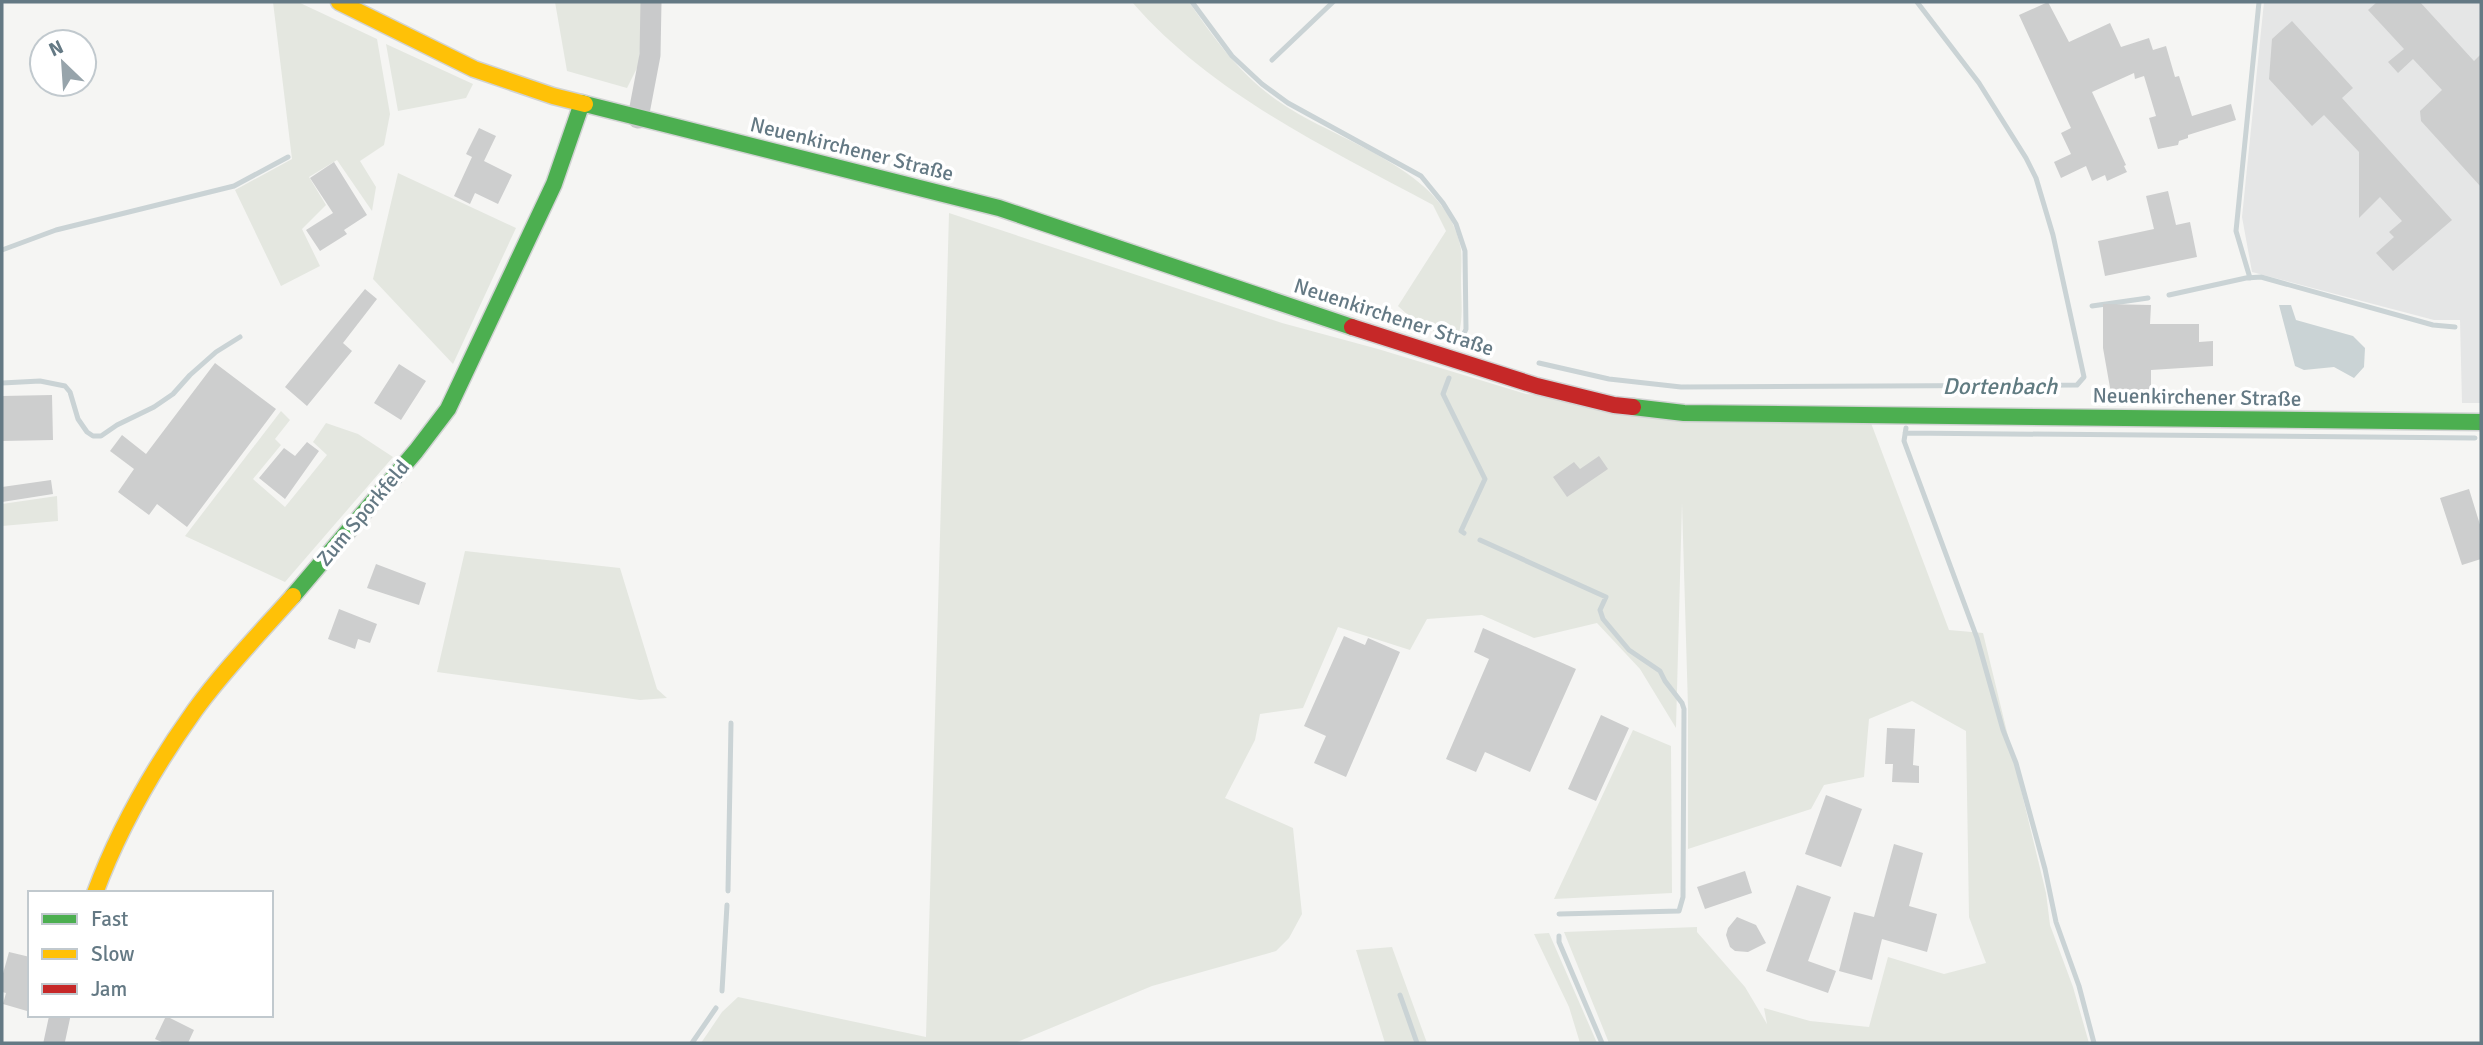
<svg xmlns="http://www.w3.org/2000/svg" width="2483" height="1045" font-family="Signika,sans-serif">
  <rect width="100%" height="100%" fill="#f5f5f3"/>
  <path fill="#e5e6e6" d="M2264 2H2481V403H2462L2460 320H2434L2252 272 2242 217Z"/>
  <path fill="#e4e7e0" d="M273 2H298L377 39 390 114 384 145 360 161 376 187 372 211 337 160 309 177 326 205 302 229 320 266 281 286 235 190 292 159Z
    M555 2H643L639 64 627 88 567 71Z
    M1132 2H1189C1215 40 1242 77 1281 103 1339 143 1447 168 1461 249 1462 259 1461 271 1461 281 1461 301 1464 321 1457 339L1420 326 1398 306 1446 231 1433 205C1326 147 1213 95 1132 2Z
    M386 44 473 84 466 98 398 111Z
    M398 173 516 228 453 364 373 279Z
    M949 213 1282 323 1378 349 1526 394 1871 423 1949 630 1983 633 2046 893 2050 925 2073 987 2089 1043H1609L1564 932 1697 927V932L1745 987 1767 1024 1764 1008 1810 1021 1869 1027 1888 957 1944 974 1986 963 1969 917 1966 731 1912 701 1869 719 1864 777 1824 785 1811 809 1688 849V707L1682 503 1676 728 1640 669 1597 623 1534 638 1482 615 1427 619 1410 650 1338 627 1303 708 1260 714 1255 740 1225 798 1293 828 1302 914 1289 938 1276 951 1152 986 1015 1043H701L722 1012 738 997 926 1037Z
    M281 411 290 420 275 439 281 445 253 479 285 507 327 455 313 442 326 423 358 434 393 457 285 582 185 536Z
    M57 496 58 521 2 526V504Z
    M465 551 620 568 657 689 667 698 640 700 437 672Z
    M1633 730 1671 746 1672 893 1554 899Z
    M1549 933 1597 1043H1580L1569 1007 1534 934Z
    M1392 947 1427 1043H1385L1356 950Z"/>
  <path fill="#cad3d5" d="M2291 305 2296 320 2353 336 2365 348 2364 367 2354 378 2334 367 2304 370 2295 366 2279 305Z"/>
  <g fill="none" stroke-linecap="round" stroke-linejoin="round">
    <path stroke="#cad3d5" stroke-width="5" d="M1192 2 1232 56 1262 84 1288 103 1421 176 1443 203 1456 224 1465 251 1466 329 1462 338
      M1272 60 1333 2
      M2 250 56 230 234 186 288 157
      M2250 278 2236 231 2259 2
      M2169 295 2246 278 2261 277 2433 325 2455 327
      M2092 306 2148 298
      M1539 363 1609 379 1681 387 2077 385 2084 377 2053 235 2036 178 2026 158 1979 83 1917 2
      M1449 378 1443 394 1485 479 1461 531 1464 533
      M2 383 40 381 65 386 70 392 78 419 87 432 93 436H101L117 425 154 407 173 394 190 375 216 352 240 337
      M1906 428 1904 441 1977 638 2003 730 2016 763 2045 869 2056 922 2079 986 2094 1043
      M1905 433 2475 438
      M1480 540 1606 597 1600 610 1603 619 1629 650 1660 671 1665 681 1682 703 1684 709 1683 897 1679 911 1559 914
      M728 891 731 723
      M1559 936V942L1602 1043
      M722 991 727 905
      M1400 995 1417 1043
      M692 1043 716 1008"/>
  </g>
  <path fill="#cdcece" d="M2048 2 2069 42 2110 23 2121 47 2149 38 2153 50 2166 46 2175 77 2179 76 2192 116 2231 104 2236 120 2188 135V138L2179 141 2178 145 2158 149 2149 118 2156 116 2144 76 2135 79 2134 73 2092 92 2126 165 2124 166 2127 172 2107 181 2105 175 2092 181 2086 166 2061 178 2054 162 2071 154 2061 133 2071 128 2019 15Z
    M2377 2H2420L2474 61 2481 54V187L2421 121 2420 111 2442 90 2413 59 2398 73 2388 62 2404 49 2368 10Z
    M2292 21 2353 88 2342 98 2452 220 2393 271 2376 253 2394 237 2389 232 2402 221 2380 197 2359 218V152L2324 115 2312 126 2269 79 2272 39Z
    M479 128 496 136 484 161 512 175 498 204 475 193 470 204 454 196 472 157 466 154Z
    M334 162 367 215 344 230 347 234 320 251 306 230 333 213 310 178Z
    M2168 191 2176 225 2190 222 2197 257 2105 276 2098 241 2154 229 2146 196Z
    M365 289 377 299 343 343 352 351 307 406 285 387Z
    M2103 304 2151 305 2150 324H2199V342L2213 341V366L2151 370V399H2112L2103 348Z
    M215 363 276 409 187 527 157 504 149 515 118 492 134 469 110 451 122 435 146 454Z
    M399 364 426 381 401 420 374 403Z
    M52 395 53 440 2 441V396Z
    M307 442 319 451 285 499 259 478 284 448 295 456Z
    M1599 456 1608 469 1567 497 1553 477 1574 462 1580 469Z
    M51 480 53 494 2 502V487Z
    M2469 489 2481 528V559L2462 565 2440 498Z
    M376 564 426 583 419 605 367 588Z
    M339 609 377 624 370 643 358 639 355 649 328 639Z
    M1483 628 1576 669 1530 772 1485 752 1476 772 1446 759 1489 659 1474 652Z
    M1344 636 1365 645 1368 638 1400 652 1346 777 1314 763 1326 736 1304 726Z
    M1601 715 1629 728 1596 801 1568 789Z
    M1887 728 1915 729 1913 765 1919 766V783L1892 782 1893 764H1885Z
    M1826 795 1862 809 1841 867 1805 854Z
    M1894 844 1923 853 1909 906 1937 914 1927 952 1882 939 1872 980 1839 971 1854 912 1874 917Z
    M1745 871 1752 893 1705 909 1697 887Z
    M1797 885 1831 897 1808 961 1836 971 1828 993 1766 971Z
    M1737 917 1756 925 1766 943 1748 952 1735 951 1730 947 1726 935 1728 928Z
    M9 952 30 957V1002L27 1011 3 1004 6 993 2 992V977Z
    M166 1016 194 1030 188 1043H164L155 1039Z"/>
  <g fill="none" stroke-linecap="round" stroke-linejoin="round">
    <g stroke="#d1d3d3" stroke-width="19">
      <path id="fast" d="M585 104 999 208 1352 327
        M1633 407 1684 413 2481 422
        M293 596 416 451 448 409 554 184 582 103"/>
    </g>
    <g stroke="#d1d3d3" stroke-width="19">
      <path id="slow" d="M339 2 474 69 553 96 585 104
        M95 893C119 828 155 766 195 710 224 670 260 633 293 596"/>
    </g>
    <g stroke="#d1d3d3" stroke-width="19">
      <path id="jam" d="M1352 327 1537 386 1614 405 1633 407"/>
    </g>
    <path stroke="#c9cacb" stroke-width="21" d="M638 118 650 55 651 2
      M54 1043 60 1015"/>
    <use href="#fast" stroke="#4caf50" stroke-width="16"/>
    <use href="#slow" stroke="#ffc107" stroke-width="16"/>
    <use href="#jam" stroke="#c62828" stroke-width="16"/>
  </g>
  <g text-anchor="middle" stroke-width="7" stroke-linejoin="round" paint-order="stroke">
    <g font-size="21" fill="#647984" stroke="#fff">
      <text transform="translate(852 149) rotate(14)" y="7">Neuenkirchener Straße</text>
      <text transform="translate(1394 317) rotate(18)" y="7">Neuenkirchener Straße</text>
      <text transform="translate(2197 397) rotate(1)" y="7">Neuenkirchener Straße</text>
      <text transform="translate(363 513) rotate(-50)" y="7">Zum Sporkfeld</text>
    </g>
    <g font-size="23" font-style="italic" fill="#607b81" stroke="#fff">
      <text x="2000" y="394">Dortenbach</text>
    </g>
  </g>
  <rect width="2483" height="1045" fill="none" stroke="#647984" stroke-width="7"/>
  <rect x="28" y="891" width="245" height="126" fill="#ffffff" stroke="#c1c9ce" stroke-width="2"/>
  <rect x="42" y="914" width="35" height="10" fill="#4caf50" stroke="#c1c9ce" stroke-width="2"/>
  <text x="91" y="926" font-size="21" fill="#647984">Fast</text>
  <rect x="42" y="949" width="35" height="10" fill="#ffc107" stroke="#c1c9ce" stroke-width="2"/>
  <text x="91" y="961" font-size="21" fill="#647984">Slow</text>
  <rect x="42" y="984" width="35" height="10" fill="#c62828" stroke="#c1c9ce" stroke-width="2"/>
  <text x="91" y="996" font-size="21" fill="#647984">Jam</text>
  <g transform="translate(63 63) rotate(335)"><circle r="33" fill="#ffffff" stroke="#c1c9ce" stroke-width="2"/>
  <path d="M0-5L12 26L0 18L-12 26Z" fill="#97a4ab"/>
  <text y="-10" font-size="19" font-weight="bold" text-anchor="middle" fill="#647984">N</text>
  </g>
</svg>
